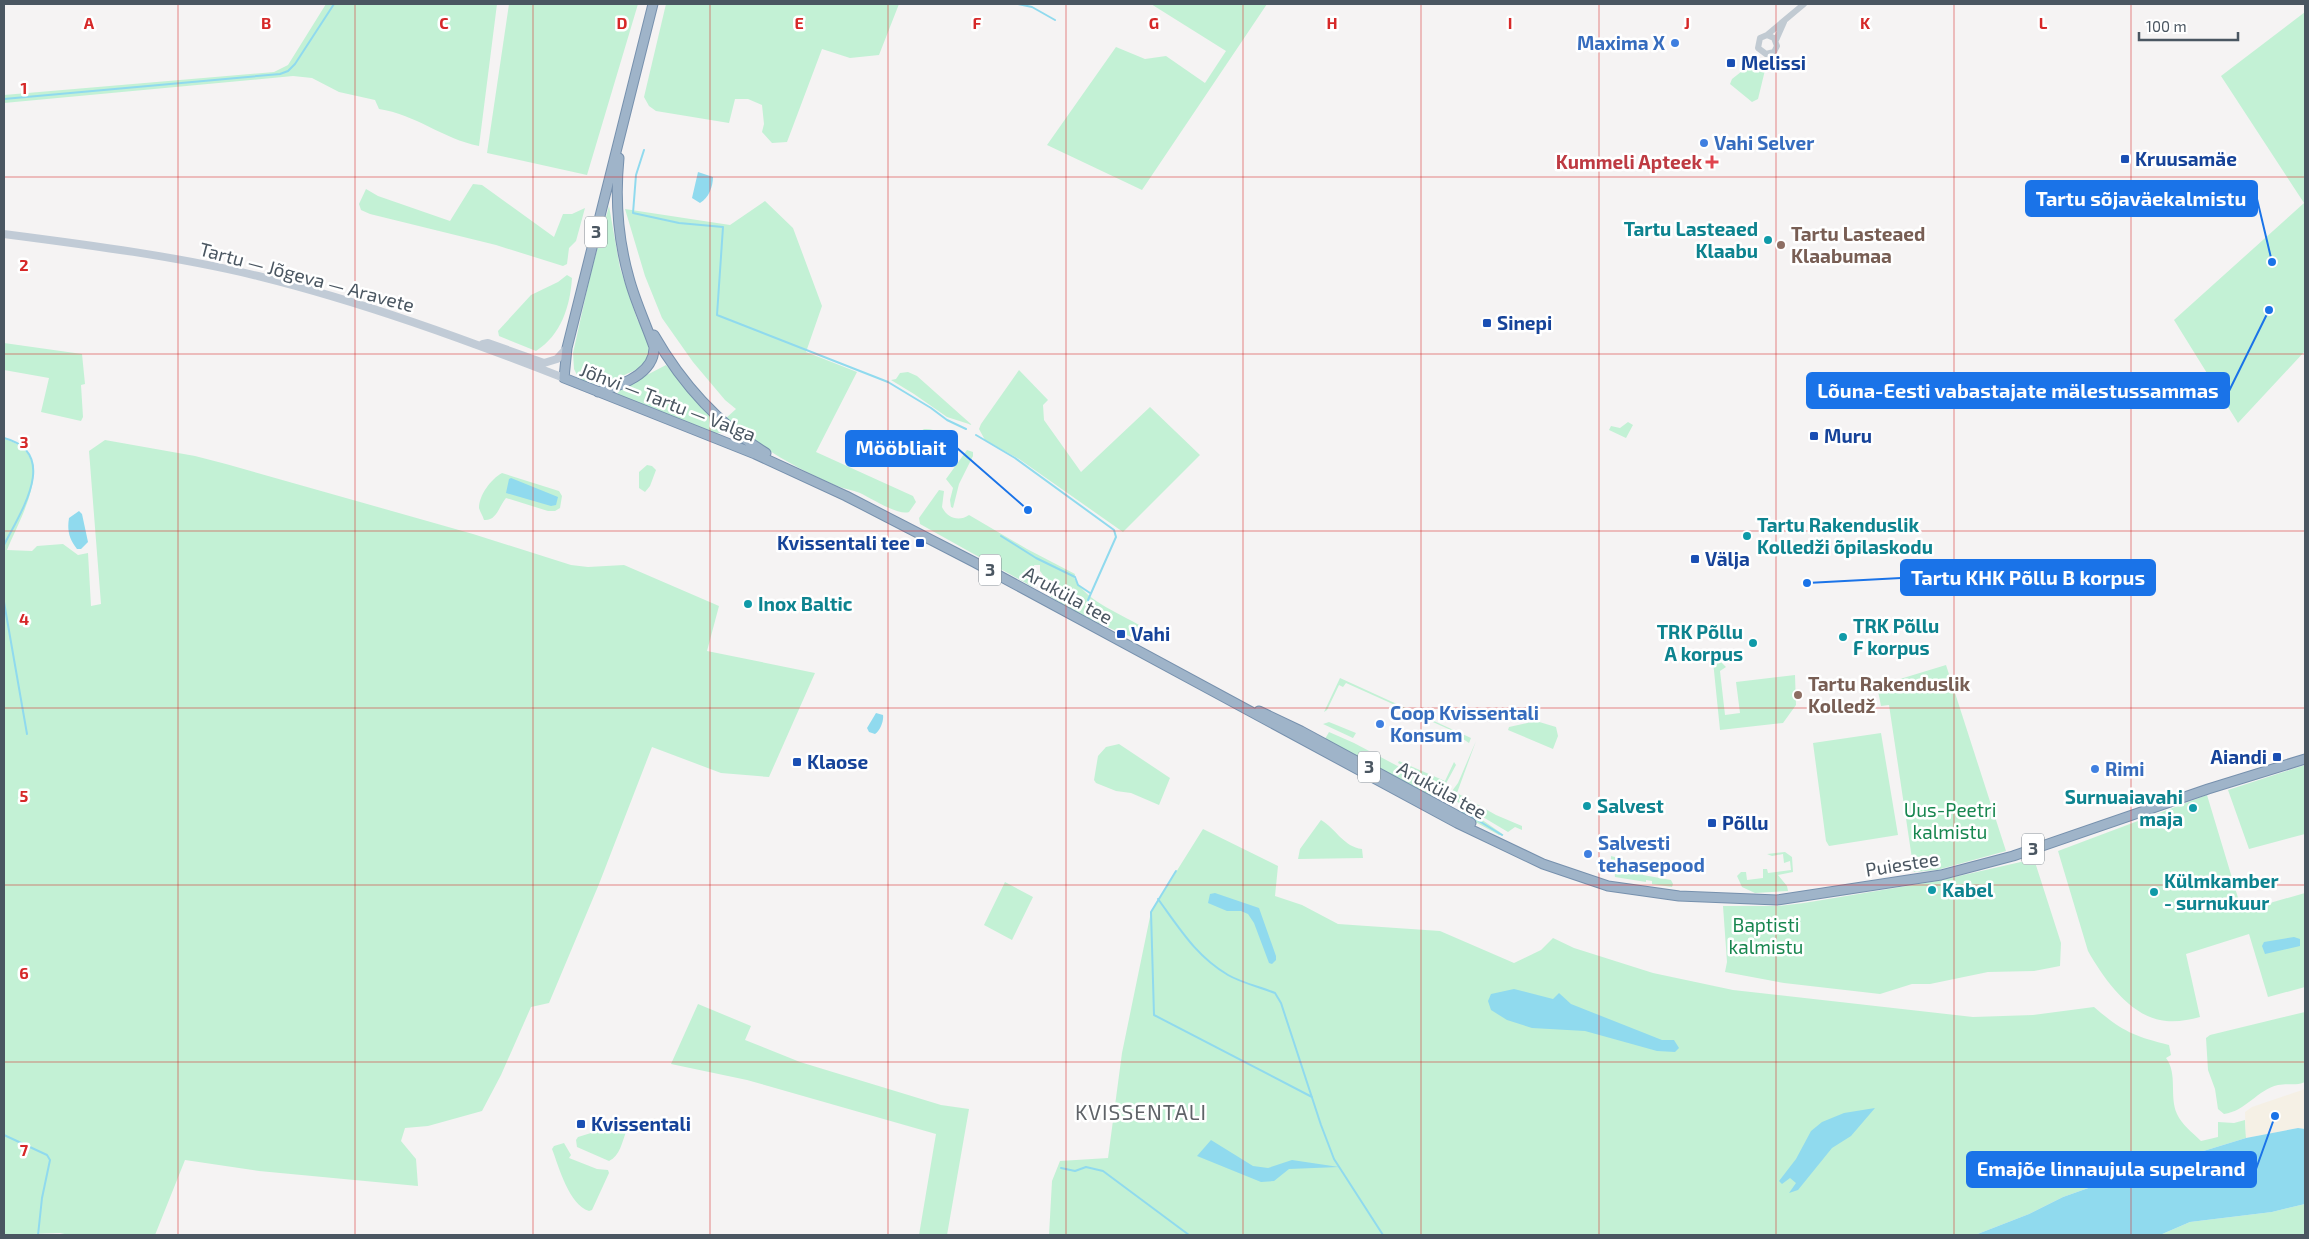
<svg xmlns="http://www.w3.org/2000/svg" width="2309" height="1239" font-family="'Exo 2',sans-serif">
  <rect width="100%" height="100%" fill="#f5f3f3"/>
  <path fill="#c3f1d5" d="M326 4H497L479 146C443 139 415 114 379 109L375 100 339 92 312 78 293 76 4 103V95L274 72 288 65Z
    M509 4H638L587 175 487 153Z
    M666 4H899L879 55 850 58 822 49 787 142 772 143 762 132 764 124 762 105 748 99H735L729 123 656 111 649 106 644 97Z
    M1151 4H1267L1142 190 1047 145 1116 47 1145 59 1166 56 1205 83 1226 51Z
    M2305 12V351L2238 423 2174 320 2304 203 2221 76Z
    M1756 60 1763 61 1766 66 1758 99 1752 102 1730 84 1732 79Z
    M473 184 482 185 554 237 563 214H572L585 208 576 241 569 248 567 264 563 266 496 245 370 214 361 210 359 204 366 189 378 196 450 221Z
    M765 201 793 228 822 306 806 352 857 372 816 452 913 496 916 502 909 512C898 516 871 498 860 493 852 490 845 489 837 486 798 470 758 446 725 419L736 409 725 400 693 362 662 318 645 276 625 209 730 225Z
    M609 206 620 268 637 319 649 341 648 358 642 367 607 383 599 385 579 379 574 369 573 353 591 272Z
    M567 275 572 278C570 307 561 335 536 351L499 336 498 331 531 295 558 282Z
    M4 343 82 354 85 384 81 385 83 417 81 421 41 412 49 378 4 370Z
    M666 365 725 428V433H716L617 394 620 389Z
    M1019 370 1048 400 1043 405 1044 420 1081 472 1150 407 1200 455 1123 532 1019 459 985 440 979 429 981 424Z
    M908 372 917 376 972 425 947 417 914 394 891 380 896 379 900 373Z
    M1628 422 1633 425 1626 438 1609 430 1611 426 1620 428Z
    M924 429C934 428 950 435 955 444L950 455 947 450 951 444 930 433 929 436 920 434 921 431Z
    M4 439C60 454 21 515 7 550L32 551 37 546 63 544 78 555 88 553 91 606 101 604 89 451 105 440 195 456 226 464 473 534 571 565 588 567 624 565 719 606 707 651 815 673 769 777 721 773 652 747 599 884 549 1003 531 1007 501 1075 482 1111 428 1126 405 1128 401 1141 416 1159 418 1186 259 1171 185 1160 155 1235H69L60 1233 4 1235Z
    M967 450 973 452V456L959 484 953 508 951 507 950 500 953 488 946 479Z
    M647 465 652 466 656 470 650 486 645 492 639 488V472Z
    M502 473 559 491 562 496 560 508 555 511H548L506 498C499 506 497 521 484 520 483 516 480 512 479 508 479 495 491 479 502 473Z
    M939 490 944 491 942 507C947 518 959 522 969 515L1027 549 1075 574 1074 578C1088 603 1122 614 1146 629L1141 639C1129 639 1056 604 1047 593 1042 588 1041 581 1043 575L1040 571V565H1034L1037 583 1034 587 1031 586 920 524 919 518Z
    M1713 661H1720L1726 667 1720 671 1725 715 1740 713 1736 682 1795 675 1796 705 1783 723 1720 730Z
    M1946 665 2006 851 1937 870 1914 872 1889 705 1881 706 1877 686Z
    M1340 678 1471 738 1469 743 1463 739 1464 736 1346 683 1343 687 1339 685 1327 710 1324 712Z
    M1536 721 1556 727 1558 736 1553 749 1508 730 1509 727Z
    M1329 722 1356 733 1353 738 1323 724Z
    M1329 732 1354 743 1443 790 1438 795 1432 797 1325 739Z
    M1881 733 1898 835 1829 846 1826 841 1813 743Z
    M1476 741 1457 793 1496 815 1522 826V830L1515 827 1508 832 1456 801 1455 794 1452 791 1458 783Z
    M1119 744 1170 778 1159 805 1131 793 1116 791 1096 783 1094 780 1098 756 1106 747Z
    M1399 761 1445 781 1454 762 1456 765 1444 787 1398 763Z
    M2305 765V834L2249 849 2228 790Z
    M2207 795 2242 911 2305 893V987L2268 997 2249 934 2186 954 2200 1017C2189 1020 2178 1022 2166 1021 2131 1018 2104 979 2088 951L2058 851Z
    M1459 808 1478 817 1504 835H1499L1459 813Z
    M1321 820C1336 829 1344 847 1362 849L1363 858 1298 859 1300 849Z
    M1203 829 1278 866 1275 896 1302 905 1338 924 1440 931 1514 963 1541 950 1553 938 1574 948 1653 973 1733 990 1973 1017 2033 1015 2094 1007C2122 1031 2133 1036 2169 1045L2171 1055 2166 1058C2178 1074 2169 1096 2177 1114 2182 1125 2192 1132 2201 1141L2218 1137V1122L2234 1123 2245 1120 2246 1138 2125 1175 2063 1197 2029 1214 1975 1235H1049L1052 1181 1060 1161 1108 1158 1122 1053 1151 912Z
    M1785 852 1792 857 1793 872 1778 875 1787 886 1788 891 1755 893 1742 887 1737 876 1741 872H1746L1747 880 1763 878V869H1767L1768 873 1791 870 1790 861 1784 863 1783 854 1772 856 1767 854Z
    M1611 856 1629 861H1643V875L1671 880 1673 884 1672 887 1652 884V881L1646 880V882L1615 877 1614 869 1611 868Z
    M2034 859 2061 943 2060 966 2034 971 1988 972 1930 984H1912L1880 994 1784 983 1725 972 1727 962 1723 906H1779L1804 903 1937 881Z
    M1005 882 1033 897 1012 940 984 925Z
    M698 1004 751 1026 745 1040 800 1062 941 1105 969 1109 947 1235H919L936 1134 747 1080 671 1064Z
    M2305 1012V1082C2296 1086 2288 1083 2278 1085 2257 1090 2246 1111 2224 1114L2218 1109 2215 1089 2208 1070 2206 1038 2210 1035Z
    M620 1124 626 1128V1132C622 1142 620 1156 609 1161L577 1147 576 1140 578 1137Z
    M564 1143 571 1155 569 1158 597 1169 608 1170 609 1173 592 1210 589 1211C569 1205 559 1167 552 1149L554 1146Z
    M2305 1204V1235H2160L2190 1222 2272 1212Z"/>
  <path fill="#f5f0e5" d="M2305 1089V1129L2298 1128 2246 1138 2245 1112 2252 1107Z"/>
  <path fill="#90daee" d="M698 172 713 177C713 186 709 198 700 203L692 198Z
    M511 478 558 497 556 505 551 506 506 493 509 479Z
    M79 511 82 514 88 542 81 549H77C69 539 67 530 69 518Z
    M876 713 883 715C884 721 880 731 875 734L869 732 867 728Z
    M1215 893 1259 908 1276 956V960L1272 964 1269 963 1254 923 1248 914 1241 911H1227L1208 903 1210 894Z
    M2294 937 2300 939V946L2265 954 2262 946 2264 942Z
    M1514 989 1553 999 1559 993 1571 1004 1662 1040H1674L1679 1048 1675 1052 1657 1051 1585 1031 1532 1028 1507 1020 1491 1010 1488 1001 1491 994Z
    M1875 1108 1851 1136 1832 1148 1798 1190 1789 1193 1796 1183 1790 1178 1782 1184 1779 1181 1796 1159 1811 1131 1822 1122 1844 1113Z
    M2298 1128 2305 1129V1204L2272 1212 2190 1222 2160 1235H1975L2029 1214 2063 1197 2125 1175 2246 1138Z
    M1211 1140 1253 1166 1268 1168 1292 1160 1339 1167 1289 1169 1274 1181 1261 1182 1197 1156Z"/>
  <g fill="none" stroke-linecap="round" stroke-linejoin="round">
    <path stroke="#90daee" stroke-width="2" d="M1018 4 1032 7 1055 20
      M4 99 280 74 288 71 295 64 334 4
      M644 150 636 175 633 213 679 223 723 227 717 315 888 382 931 408 947 420 966 429
      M976 435 1015 458 1114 530 1116 537 1088 600 1093 613
      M4 438C61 453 20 513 4 545
      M1001 536 1036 558 1075 577 1078 585 1090 593
      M4 602 27 734
      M1461 810 1502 835
      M1176 871 1151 912 1154 1015 1312 1097
      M1158 899C1180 929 1196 956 1228 975 1242 983 1260 987 1275 993L1281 1003 1321 1125 1334 1159 1383 1235
      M4 1135 47 1155 50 1160 42 1198 38 1235
      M1061 1168 1075 1171 1086 1167 1103 1171 1189 1235"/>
    <g stroke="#7690ad" stroke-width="11">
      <path id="trunk" d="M653 4 567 348 564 378 755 454 846 496 974 562 1457 823 1543 864 1608 886 1679 896 1777 900 1941 875 2013 856 2208 789 2305 759
        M654 335C681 382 719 425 766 453
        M598 392C620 386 655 374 654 347 646 324 635 301 629 278 618 239 615 198 619 158
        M1259 711 1301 731 1471 823"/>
    </g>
    <path stroke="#c1cad2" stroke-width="6" d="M1767 35 1774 38 1777 46 1774 52 1766 54 1758 48 1760 38 1767 35 1804 4
      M1776 40 1784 22"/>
    <path stroke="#c1cbd6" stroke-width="8" d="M4 234C89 245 175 256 258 276 363 302 464 339 564 378
      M483 344 488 343 544 363 557 359 567 348"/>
    <use href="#trunk" stroke="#9fb4c9" stroke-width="9"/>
  </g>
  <path fill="none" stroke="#d62828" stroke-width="1" stroke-opacity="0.55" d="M178 4V1235M355 4V1235M533 4V1235M710 4V1235M888 4V1235M1066 4V1235M1243 4V1235M1421 4V1235M1599 4V1235M1776 4V1235M1954 4V1235M2131 4V1235M4 177H2305M4 354H2305M4 531H2305M4 708H2305M4 885H2305M4 1062H2305"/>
  <g fill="#3f7fe0" stroke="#fff" stroke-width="2">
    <circle cx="1675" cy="43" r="5"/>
    <circle cx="1704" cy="143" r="5"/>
    <circle cx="1380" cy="724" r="5"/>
    <circle cx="2095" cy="769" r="5"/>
    <circle cx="1588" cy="854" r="5"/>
  </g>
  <g fill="#1a4fb4" stroke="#fff" stroke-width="2">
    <rect x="1726" y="58" width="10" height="10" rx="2.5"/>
    <rect x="2120" y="154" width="10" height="10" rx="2.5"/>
    <rect x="1482" y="318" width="10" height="10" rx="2.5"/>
    <rect x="1809" y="431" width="10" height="10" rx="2.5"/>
    <rect x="915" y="538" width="10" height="10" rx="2.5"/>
    <rect x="1690" y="554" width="10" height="10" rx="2.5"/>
    <rect x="1116" y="629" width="10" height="10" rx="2.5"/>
    <rect x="2272" y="752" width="10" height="10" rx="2.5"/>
    <rect x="792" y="757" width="10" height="10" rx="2.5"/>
    <rect x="1707" y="818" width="10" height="10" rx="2.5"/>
    <rect x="576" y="1119" width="10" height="10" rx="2.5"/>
  </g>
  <path fill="#e0444e" stroke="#fff" stroke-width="2" d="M1709.5 154.5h5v5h5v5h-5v5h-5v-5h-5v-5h5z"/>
  <g fill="#0f9aa8" stroke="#fff" stroke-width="2">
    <circle cx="1768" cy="240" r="5"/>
    <circle cx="1747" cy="536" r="5"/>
    <circle cx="748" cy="604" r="5"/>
    <circle cx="1843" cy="637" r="5"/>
    <circle cx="1753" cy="643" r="5"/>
    <circle cx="1587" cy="806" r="5"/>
    <circle cx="2193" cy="808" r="5"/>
    <circle cx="1932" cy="890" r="5"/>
    <circle cx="2154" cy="892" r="5"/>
  </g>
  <g fill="#8d6e63" stroke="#fff" stroke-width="2">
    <circle cx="1781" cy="245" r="5"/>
    <circle cx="1798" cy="695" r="5"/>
  </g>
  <g text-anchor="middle" stroke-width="5" stroke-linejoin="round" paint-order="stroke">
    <g fill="#fff" stroke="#808990" stroke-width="1">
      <rect x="585" y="216.5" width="22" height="31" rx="4"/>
      <rect x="979" y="554.5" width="22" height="31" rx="4"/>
      <rect x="1358" y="751.5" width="22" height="31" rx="4"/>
      <rect x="2022" y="833.5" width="22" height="31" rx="4"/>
    </g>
    <g font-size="18" font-weight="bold" fill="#4a5661">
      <text x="596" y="238">3</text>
      <text x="990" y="576">3</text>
      <text x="1369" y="773">3</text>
      <text x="2033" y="855">3</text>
    </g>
    <g font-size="19" font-weight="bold" fill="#366cbe" stroke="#fff" text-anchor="start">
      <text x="1665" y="50" text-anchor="end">Maxima X</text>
      <text x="1714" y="150">Vahi Selver</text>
      <text x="1390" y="720">Coop Kvissentali<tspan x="1390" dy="22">Konsum</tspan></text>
      <text x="2105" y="776">Rimi</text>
      <text x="1598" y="850">Salvesti<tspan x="1598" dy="22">tehasepood</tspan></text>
    </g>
    <g font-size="19" font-weight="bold" fill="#164399" stroke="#fff" text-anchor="start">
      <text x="1741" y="70">Melissi</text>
      <text x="2135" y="166">Kruusamäe</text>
      <text x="1497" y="330">Sinepi</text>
      <text x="1824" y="443">Muru</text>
      <text x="910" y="550" text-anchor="end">Kvissentali tee</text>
      <text x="1705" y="566">Välja</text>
      <text x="1131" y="641">Vahi</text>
      <text x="2267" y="764" text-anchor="end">Aiandi</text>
      <text x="807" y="769">Klaose</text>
      <text x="1722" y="830">Põllu</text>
      <text x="591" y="1131">Kvissentali</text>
    </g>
    <g font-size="19" font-weight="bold" fill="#be3a42" stroke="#fff" text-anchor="end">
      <text x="1702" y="169">Kummeli Apteek</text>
    </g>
    <g font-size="19" font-weight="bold" fill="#0d838f" stroke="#fff" text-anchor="start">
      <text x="1758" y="236" text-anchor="end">Tartu Lasteaed<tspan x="1758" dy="22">Klaabu</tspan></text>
      <text x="1757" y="532">Tartu Rakenduslik<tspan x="1757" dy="22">Kolledži õpilaskodu</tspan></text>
      <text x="758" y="611">Inox Baltic</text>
      <text x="1853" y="633">TRK Põllu<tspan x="1853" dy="22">F korpus</tspan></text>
      <text x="1743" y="639" text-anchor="end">TRK Põllu<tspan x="1743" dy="22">A korpus</tspan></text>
      <text x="2183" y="804" text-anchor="end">Surnuaiavahi<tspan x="2183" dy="22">maja</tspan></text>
      <text x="1597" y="813">Salvest</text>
      <text x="2164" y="888">Külmkamber<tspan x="2164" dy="22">- surnukuur</tspan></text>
      <text x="1942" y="897">Kabel</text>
    </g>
    <g font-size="19" font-weight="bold" fill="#785e54" stroke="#fff" text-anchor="start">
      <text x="1791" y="241">Tartu Lasteaed<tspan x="1791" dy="22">Klaabumaa</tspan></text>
      <text x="1808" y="691">Tartu Rakenduslik<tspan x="1808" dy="22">Kolledž</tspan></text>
    </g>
    <g font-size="19" fill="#4a5661" stroke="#fff">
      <text transform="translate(307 277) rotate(15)" y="7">Tartu — Jõgeva — Aravete</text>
      <text transform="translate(668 402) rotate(21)" y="7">Jõhvi — Tartu — Valga</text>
      <text transform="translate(1068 595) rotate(29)" y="7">Aruküla tee</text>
      <text transform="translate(1442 790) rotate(29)" y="7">Aruküla tee</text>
      <text transform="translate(1902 864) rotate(-9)" y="7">Puiestee</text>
    </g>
    <g font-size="19" fill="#17864f" stroke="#fff">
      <text x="1950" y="817">Uus-Peetri<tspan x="1950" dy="22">kalmistu</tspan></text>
      <text x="1766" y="932">Baptisti<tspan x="1766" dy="22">kalmistu</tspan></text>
    </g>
    <g font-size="21" letter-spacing="1" fill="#5f6368" stroke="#fff">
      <text x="1141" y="1120">KVISSENTALI</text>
    </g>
  </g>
  <g font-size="16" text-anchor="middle" font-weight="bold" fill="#d62828" stroke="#fff" stroke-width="5" stroke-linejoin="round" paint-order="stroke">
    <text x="89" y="29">A</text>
    <text x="266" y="29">B</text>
    <text x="444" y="29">C</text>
    <text x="622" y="29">D</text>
    <text x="799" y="29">E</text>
    <text x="977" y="29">F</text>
    <text x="1154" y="29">G</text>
    <text x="1332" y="29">H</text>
    <text x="1510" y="29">I</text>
    <text x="1687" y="29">J</text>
    <text x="1865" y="29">K</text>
    <text x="2043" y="29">L</text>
    <text x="24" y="94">1</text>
    <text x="24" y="271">2</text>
    <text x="24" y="448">3</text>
    <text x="24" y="625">4</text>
    <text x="24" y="802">5</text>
    <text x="24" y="979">6</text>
    <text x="24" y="1156">7</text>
  </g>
  <path fill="none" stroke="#1a73e8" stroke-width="2" d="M2272 262L2257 199M2269 310L2229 391M1028 510L957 448M1807 583L1901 578M2275 1116L2256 1169"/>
  <g fill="#1a73e8" stroke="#fff" stroke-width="2">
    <circle cx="2272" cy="262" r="5"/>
    <circle cx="2269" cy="310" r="5"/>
    <circle cx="1028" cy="510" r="5"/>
    <circle cx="1807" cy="583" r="5"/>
    <circle cx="2275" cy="1116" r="5"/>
  </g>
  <g fill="#1a73e8" stroke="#1a73e8" stroke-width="2">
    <rect x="2026" y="181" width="231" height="35" rx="5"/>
    <rect x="1807" y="373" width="422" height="35" rx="5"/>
    <rect x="846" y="431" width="111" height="35" rx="5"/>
    <rect x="1901" y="560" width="254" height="35" rx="5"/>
    <rect x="1967" y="1152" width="289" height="35" rx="5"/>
  </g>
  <g font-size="20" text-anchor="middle" font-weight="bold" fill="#fff">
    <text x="2141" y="206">Tartu sõjaväekalmistu</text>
    <text x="2018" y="398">Lõuna-Eesti vabastajate mälestussammas</text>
    <text x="901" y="455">Mööbliait</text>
    <text x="2028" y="585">Tartu KHK Põllu B korpus</text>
    <text x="2111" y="1176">Emajõe linnaujula supelrand</text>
  </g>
  <rect width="2309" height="1239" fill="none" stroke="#4a5661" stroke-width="10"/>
  <path d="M2139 32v8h99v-8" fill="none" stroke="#4a5661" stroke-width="2.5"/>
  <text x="2146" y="32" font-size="15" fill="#4a5661" stroke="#ffffff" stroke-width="4" paint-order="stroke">100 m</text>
</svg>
